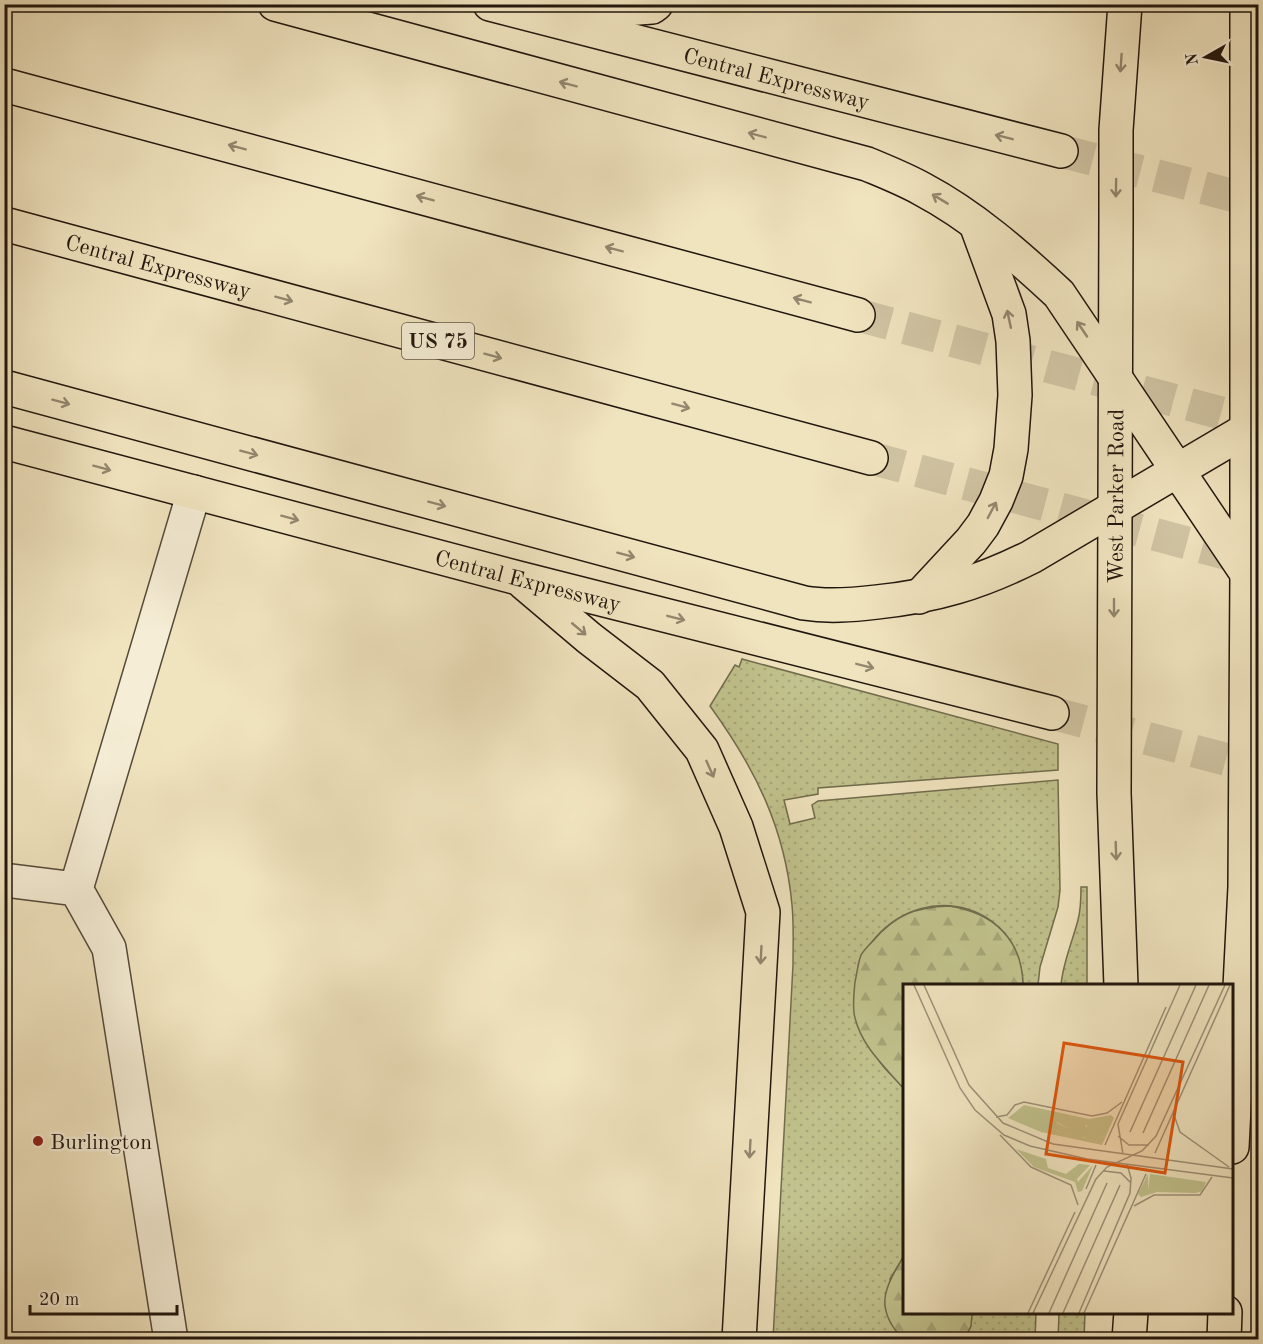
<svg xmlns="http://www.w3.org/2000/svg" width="1263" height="1344" font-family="'Old Standard TT',serif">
  <defs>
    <pattern id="grass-dots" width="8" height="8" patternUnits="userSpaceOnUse" patternTransform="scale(1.5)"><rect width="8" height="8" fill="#c1c28d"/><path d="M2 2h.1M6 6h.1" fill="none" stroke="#a6a678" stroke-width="1.8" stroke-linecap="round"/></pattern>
    <pattern id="forest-firs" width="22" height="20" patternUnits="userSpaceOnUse" patternTransform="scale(1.5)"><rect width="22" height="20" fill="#c1c28d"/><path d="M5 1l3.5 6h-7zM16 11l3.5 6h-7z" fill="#a6a678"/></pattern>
  </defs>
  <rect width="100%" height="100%" fill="#f0e4bf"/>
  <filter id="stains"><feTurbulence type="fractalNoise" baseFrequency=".00333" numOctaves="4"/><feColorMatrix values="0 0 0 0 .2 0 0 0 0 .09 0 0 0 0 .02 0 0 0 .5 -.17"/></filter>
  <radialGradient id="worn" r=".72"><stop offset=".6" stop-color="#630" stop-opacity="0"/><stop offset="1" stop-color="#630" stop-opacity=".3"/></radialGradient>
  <path fill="url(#grass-dots)" stroke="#716c4d" stroke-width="1.5" d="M742 659 1058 744V770L818 788V794L784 800 790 824 815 818 812 805 818 801 1058 780 1060 890 1058 907 1040 967 1038 985H1023C1020 905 928 879 876 937 868 947 859 955 858 968 857 978 865 1002 868 1013 870 1024 874 1053 880 1062 887 1072 897 1080 904 1089V1256L890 1279 901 1338 903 1339H773L793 965C793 945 794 925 792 905 785 828 755 768 710 706L735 665 739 667Z
    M1081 887H1087V985H1061C1063 962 1072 943 1078 920 1081 909 1081 898 1081 887Z
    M972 1313H1036L1035 1339 964 1340 971 1326Z
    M1059 1313H1085L1084 1339H1058Z"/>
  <path fill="url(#forest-firs)" stroke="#716c4d" stroke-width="1.5" d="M949 906C994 913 1022 939 1023 985L904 986V1089C886 1068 862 1047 855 1018 852 1007 854 993 855 982 857 973 858 963 861 955 864 950 869 945 873 941 895 915 916 907 949 906Z
    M904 1256V1312L972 1313 971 1326 964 1339H903C873 1308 885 1287 904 1256Z"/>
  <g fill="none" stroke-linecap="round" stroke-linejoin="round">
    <path stroke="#d1c5a4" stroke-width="33" stroke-dasharray="33 16" stroke-linecap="butt" d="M1061 151 1258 202
      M1052 713 1258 768"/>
    <path stroke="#d1c5a4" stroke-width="33" stroke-dasharray="33 16" stroke-linecap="butt" d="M858 315 1258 423
      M871 458 1254 561"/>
    <g stroke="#554a3a" stroke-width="36">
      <path id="minor" d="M4 880 76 889 109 948 171 1340
        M76 889 194 492"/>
    </g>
    <g stroke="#21160d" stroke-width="36">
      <g id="major">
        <path d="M275 4 867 164C886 172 904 179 922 189 973 216 1017 255 1059 294L1258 590"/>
        <path id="s1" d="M490 4 1061 151"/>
        <path d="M556 14 652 7 656 4"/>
        <path d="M4 387 804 603C828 607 852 605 877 602 935 596 979 583 1031 557L1258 423"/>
        <path id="s2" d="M4 442 518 578 1052 713"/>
        <path d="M524 583 589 638 650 685 702 750 736 827 763 912 739 1340"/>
        <path d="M919 597 971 541 983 525 996 501 1006 476 1011 449 1015 395 1013 341 1009 314 976 224"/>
        <path id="s3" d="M1121 986 1114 793 1116 219V130L1125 4"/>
        <path d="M1232 1147 1245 887 1247 572V4"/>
        <path d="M1129 1340 1131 1312"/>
        <path d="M1224 1340 1225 1312"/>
      </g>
    </g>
    <g stroke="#21160d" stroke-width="36">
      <g id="highway">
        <path d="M4 85 858 315"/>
        <path id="s4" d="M4 224 871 458"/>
      </g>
    </g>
    <use href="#minor" stroke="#f5edd5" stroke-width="33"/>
    <use href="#major" stroke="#f0e4bf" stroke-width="33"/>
    <use href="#highway" stroke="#f0e4bf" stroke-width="33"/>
  </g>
  <defs><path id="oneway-shaft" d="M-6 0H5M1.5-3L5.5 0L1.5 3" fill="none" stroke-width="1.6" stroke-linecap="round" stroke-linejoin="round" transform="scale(1.5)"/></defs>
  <g stroke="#93876f">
    <use href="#oneway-shaft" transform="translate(1121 63) rotate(94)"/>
    <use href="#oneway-shaft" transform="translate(568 84) rotate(-165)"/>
    <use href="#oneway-shaft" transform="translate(757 135) rotate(-165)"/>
    <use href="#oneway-shaft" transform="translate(1004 137) rotate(-166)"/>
    <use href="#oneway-shaft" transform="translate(237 147) rotate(-165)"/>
    <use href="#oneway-shaft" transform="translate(1116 188) rotate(91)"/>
    <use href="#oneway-shaft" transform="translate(425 198) rotate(-165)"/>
    <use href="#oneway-shaft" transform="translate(940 199) rotate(-149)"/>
    <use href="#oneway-shaft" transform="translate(614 249) rotate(-165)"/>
    <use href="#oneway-shaft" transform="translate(284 299) rotate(15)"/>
    <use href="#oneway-shaft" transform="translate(802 300) rotate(-165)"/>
    <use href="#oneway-shaft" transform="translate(1009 319) rotate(-102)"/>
    <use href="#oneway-shaft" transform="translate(1082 329) rotate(-124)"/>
    <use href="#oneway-shaft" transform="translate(493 356) rotate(15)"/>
    <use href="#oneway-shaft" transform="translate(61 402) rotate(15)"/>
    <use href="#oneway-shaft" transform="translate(681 406) rotate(15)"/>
    <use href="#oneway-shaft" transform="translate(249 453) rotate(15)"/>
    <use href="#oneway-shaft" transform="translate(102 468) rotate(15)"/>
    <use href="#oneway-shaft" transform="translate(437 504) rotate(15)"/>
    <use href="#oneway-shaft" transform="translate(992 510) rotate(-62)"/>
    <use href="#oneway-shaft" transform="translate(290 518) rotate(15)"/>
    <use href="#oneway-shaft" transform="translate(626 555) rotate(15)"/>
    <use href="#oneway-shaft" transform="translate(1114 608) rotate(90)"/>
    <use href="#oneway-shaft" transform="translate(676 618) rotate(14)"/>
    <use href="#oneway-shaft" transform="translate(579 629) rotate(40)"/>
    <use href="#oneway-shaft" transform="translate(865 666) rotate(14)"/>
    <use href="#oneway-shaft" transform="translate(710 769) rotate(66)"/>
    <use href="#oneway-shaft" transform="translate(1116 851) rotate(88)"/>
    <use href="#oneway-shaft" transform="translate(761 955) rotate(93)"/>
    <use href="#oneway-shaft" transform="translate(750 1149) rotate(93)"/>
  </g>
  <circle fill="#8f2418" stroke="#f5edd5" stroke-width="2" cx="38" cy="1141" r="6"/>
  <g text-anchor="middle" stroke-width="5" stroke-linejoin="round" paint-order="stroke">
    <rect fill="#f5edd5" stroke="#615649" stroke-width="1.5" x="402" y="323" width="72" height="36" rx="4.5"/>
    <g font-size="21" font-weight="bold" fill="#21160d">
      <text x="438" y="348">US 75</text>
    </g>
    <g font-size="22" fill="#21160d" stroke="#f5edd5">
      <text dy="8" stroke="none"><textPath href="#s1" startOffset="296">Central Expressway</textPath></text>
      <text dy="8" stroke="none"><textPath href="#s4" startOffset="160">Central Expressway</textPath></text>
      <text dy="8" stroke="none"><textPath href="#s3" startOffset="490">West Parker Road</textPath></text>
      <text dy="8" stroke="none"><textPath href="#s2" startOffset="542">Central Expressway</textPath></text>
    </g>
    <g font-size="22" fill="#21160d" stroke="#f5edd5" text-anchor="start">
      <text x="50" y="1149">Burlington</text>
    </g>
  </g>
  <g transform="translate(903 984)">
    <rect width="330" height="330" fill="#f0e4bf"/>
    <path d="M121 121 186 135 208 131 211 134 199 161 138 148 105 134ZM154 138 164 144 184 141 181 154 149 145ZM113 165 143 175 145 184 163 190 176 180 187 181 174 195 175 198 190 181 179 207 175 208 172 198 131 183ZM245 190V206L247 190 303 198 299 207 293 209 254 208 238 213 235 210Z" fill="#c1c28d" fill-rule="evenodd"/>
    <path d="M152 138 164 144 182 140 186 150 179 154 149 145 147 141Z" fill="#c1c28d"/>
    <path fill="none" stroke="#9d9278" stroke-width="1.5" d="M11 1 57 104 72 126 101 151 127 162 184 175 330 194M21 1 66 101 100 139 150 160 330 185M271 131 277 148 326 183M93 133 104 131 112 121 121 118 189 132 204 129 219 118M227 148 293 1M240 149 306 1M97 151 128 183 168 201 175 221M215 152 226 161H246M202 161 263 23M252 169 327 1M220 170 215 140 277 1M201 187 218 189 228 199M183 205 193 181M231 222 251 211H297L309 193M125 329 172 228M130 329 193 195 204 183 239 167 253 152 322 1M146 329 204 199M160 329 217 201M176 329 227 209 228 194 224 180M181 329 243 190"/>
    <path fill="#de560c" fill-opacity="0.15" stroke="#de560c" stroke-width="3" d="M161 59 280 78 262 189 143 170Z"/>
    <rect width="330" height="330" fill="none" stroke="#21160d" stroke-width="3"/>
  </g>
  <rect width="1263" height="1344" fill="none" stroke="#f0e4bf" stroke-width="24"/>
  <rect x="6" y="6" width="1251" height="1332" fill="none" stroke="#21160d" stroke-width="3"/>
  <rect x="12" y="12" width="1239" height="1320" fill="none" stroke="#21160d" stroke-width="1.5"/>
  <g transform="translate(1206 57) rotate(261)" stroke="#f5edd5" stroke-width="4.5" paint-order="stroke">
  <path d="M0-4.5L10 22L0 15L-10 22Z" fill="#21160d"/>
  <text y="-9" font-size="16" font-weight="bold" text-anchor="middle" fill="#21160d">N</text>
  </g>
  <path d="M30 1305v9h147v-9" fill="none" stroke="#21160d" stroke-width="3"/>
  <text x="39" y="1305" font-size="18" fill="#21160d" stroke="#f5edd5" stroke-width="4.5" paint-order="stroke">20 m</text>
  <rect width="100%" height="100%" filter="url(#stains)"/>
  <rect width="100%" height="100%" fill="url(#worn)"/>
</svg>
